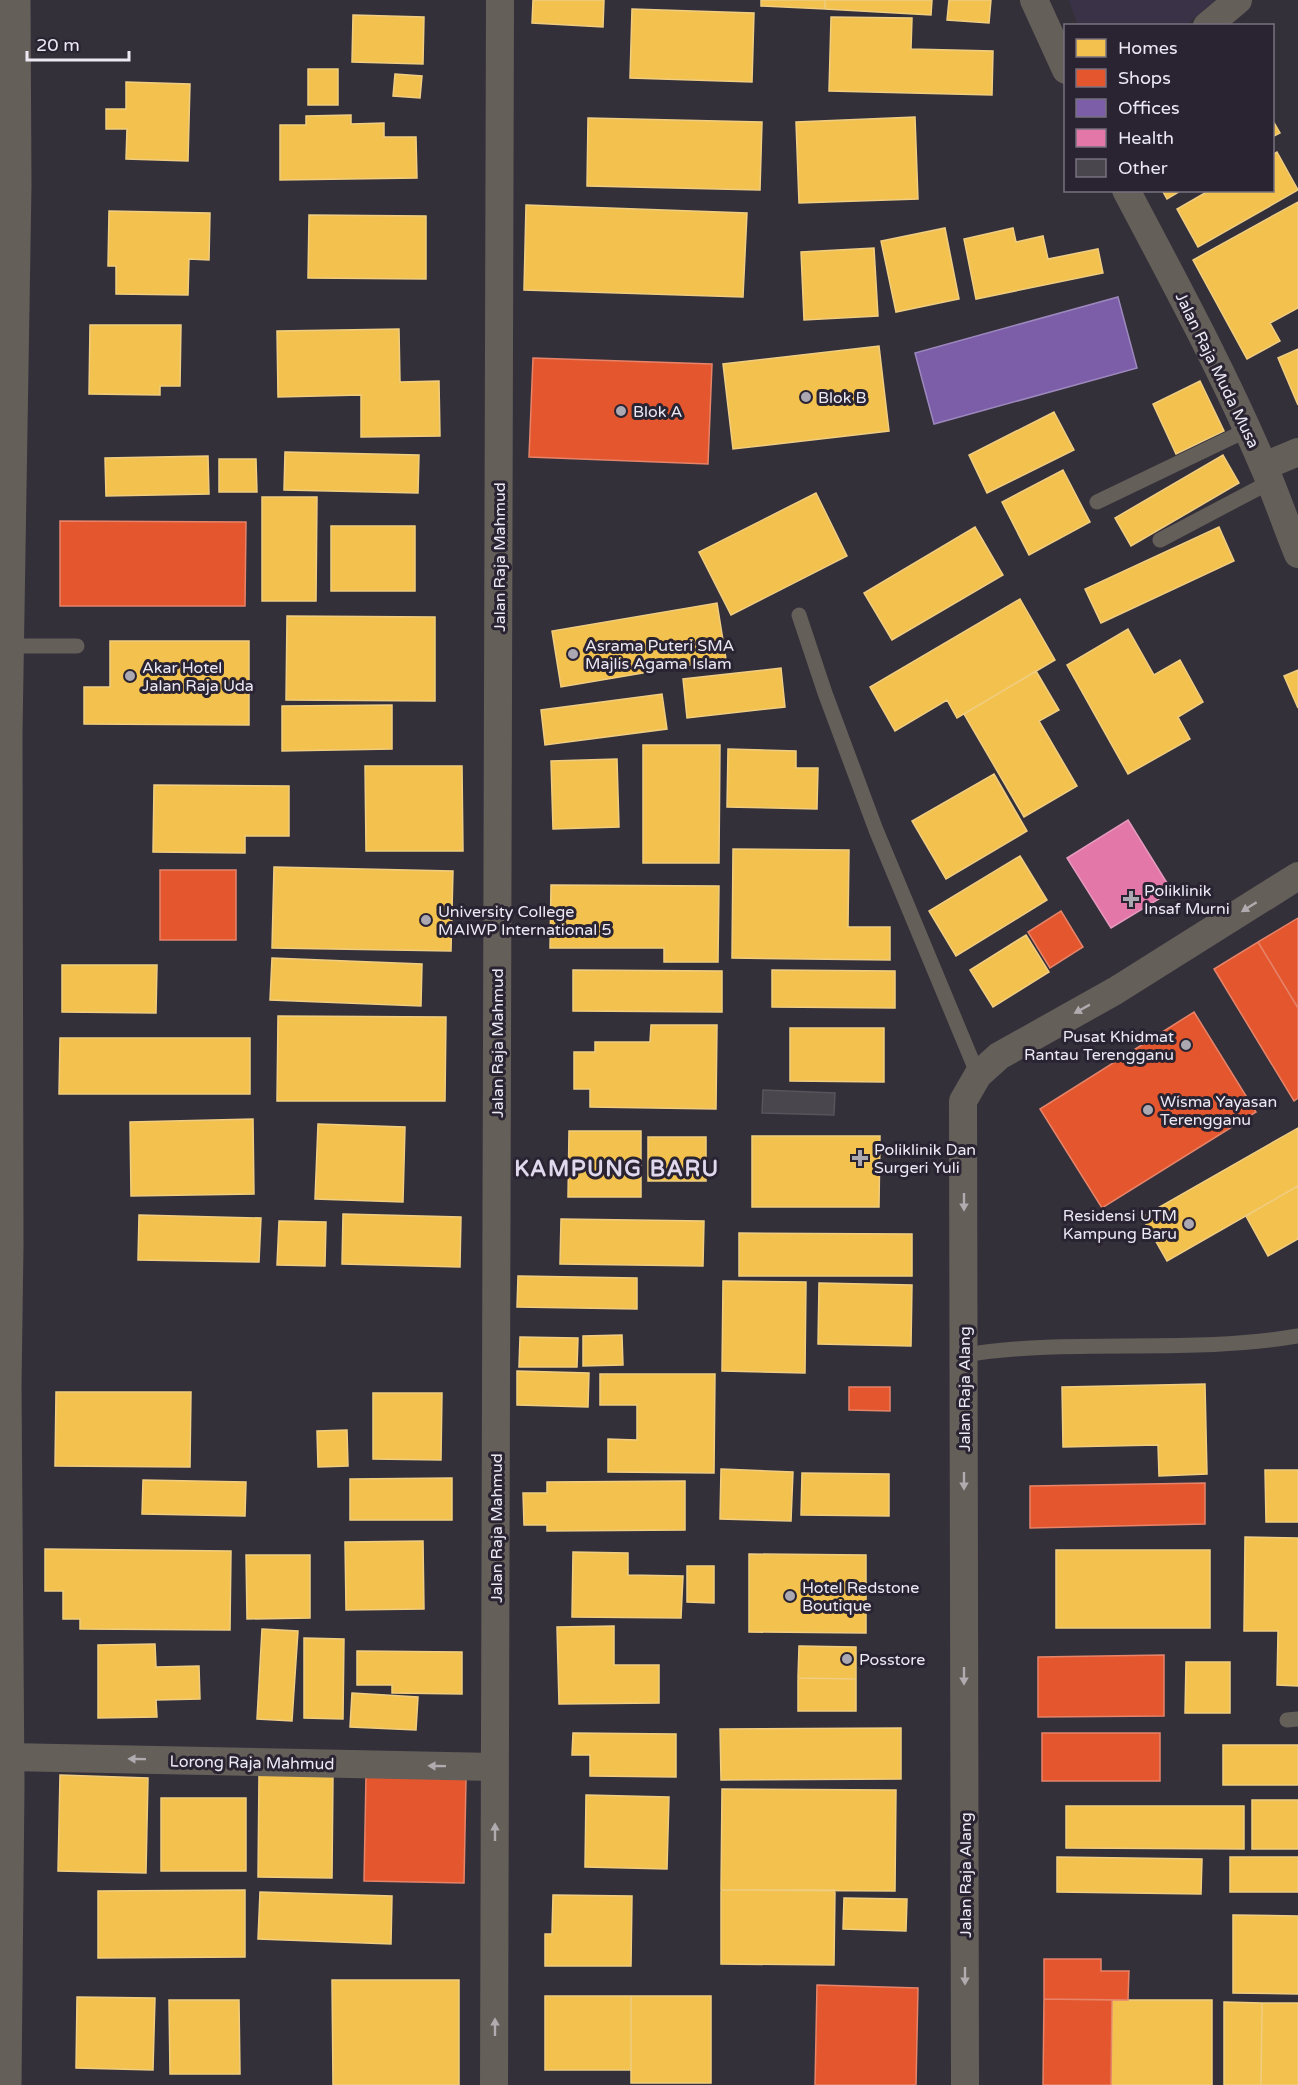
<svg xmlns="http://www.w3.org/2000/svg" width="1298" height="2085" font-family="'Varela Round',sans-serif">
  <rect width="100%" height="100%" fill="#34303a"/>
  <path fill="#3a3347" d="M1069 0H1215L1186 25 1078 26Z"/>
  <path fill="#f2c14e" stroke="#f0cd80" stroke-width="1.5" d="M533 0H604L603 27 532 23Z
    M825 0V9L761 6V0Z
    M825 0H932L931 15 825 9Z
    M949 0H991L989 23 947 20Z
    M632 9 754 13 752 82 630 78Z
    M353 15 424 17 423 64 352 62Z
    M831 17 912 18 911 49 993 51 992 95 829 91Z
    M308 69H338V105H308Z
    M395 74 422 76 420 98 393 96Z
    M126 82 190 84 188 161 126 159 127 129H106V109H126Z
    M351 115V124L384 123V137H416L417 178 280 180V125H306V116Z
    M915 117 918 199 799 203 796 122Z
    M588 118 762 122 760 190 587 186Z
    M1272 119 1280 133 1272 137Z
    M1277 152 1298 190 1198 247 1177 209 1210 190H1272V155Z
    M1162 190H1182L1167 199Z
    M1298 202V308L1270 323 1280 341 1247 359 1193 260Z
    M526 205 747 213 743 297 524 290Z
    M109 211 210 213 209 260 189 259 188 295 116 294V266H108Z
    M309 215 426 216V279L308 278Z
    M945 228 959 299 896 312 881 241Z
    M1013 228 1016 242 1043 236 1048 259 1098 249 1103 273 976 299 964 239Z
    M874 248 878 316 804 320 801 252Z
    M90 325H181L180 386H160V395L89 394Z
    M399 329 400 382 439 381 440 436 361 437V395L278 397 277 331Z
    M879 346 889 431 733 449 723 364Z
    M1298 349V405L1278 358Z
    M1200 381 1224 431 1176 454 1153 404Z
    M1054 412 1074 450 987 493 969 455Z
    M285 452 419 455 418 493 284 490Z
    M1223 455 1239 483 1131 546 1115 518Z
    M208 456 209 494 106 496 105 458Z
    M219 459H256L257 492H219Z
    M1063 470 1090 522 1029 555 1002 502Z
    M816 493 847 556 731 615 699 552Z
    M262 497H317L316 601H262Z
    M331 526H415V591H331Z
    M975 527 1003 575 892 640 864 593Z
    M1219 527 1234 561 1101 623 1085 589Z
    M1020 599 1055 660 957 718 947 700 895 731 870 687Z
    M717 603 726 659 561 687 552 631Z
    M287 616 435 617V701L286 700Z
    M1128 629 1154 675 1180 660 1203 702 1178 717 1190 739 1128 774 1067 665Z
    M110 641H249V725L84 724V687H110Z
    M781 668 785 707 687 718 683 679Z
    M1298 670V708L1284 676Z
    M1036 671 1059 710 1039 721 1077 786 1024 817 964 714Z
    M662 694 667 729 545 745 541 710Z
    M392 705V749L282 751V706Z
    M643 745H720L719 863H643Z
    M728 749 796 751V768H818L817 809 727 807Z
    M617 759 619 827 553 829 551 761Z
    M365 766H462L463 851H366Z
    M994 774 1027 831 946 879 912 821Z
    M154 785 289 786V836H245V853L153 852Z
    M733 849 849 850 848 927H890V960L732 958Z
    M1020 856 1047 900 956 956 929 911Z
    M274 867 453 871 451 951 272 948Z
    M551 885 719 886 718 962H664V948H550Z
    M1026 935 1049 972 993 1007 970 970Z
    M272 958 422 964 421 1006 270 1000Z
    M62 965H157L156 1013 62 1012Z
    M573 970 722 971V1012L573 1011Z
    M772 970 895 971V1008L772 1007Z
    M278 1016 446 1017 445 1101H277Z
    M651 1025H717L716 1109 590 1107V1089H574V1052H595V1042H650Z
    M790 1028H884V1082L790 1081Z
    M60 1038H250V1094H59Z
    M253 1119 254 1194 131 1196 130 1122Z
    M318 1124 405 1127 403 1202 315 1199Z
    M1298 1128V1186L1167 1261 1142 1217Z
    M569 1131H641V1197H568Z
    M752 1136H880L879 1207H752Z
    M648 1137H706V1181H648Z
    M1298 1186V1239L1268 1256 1246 1216Z
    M343 1214 461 1217 460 1267 342 1264Z
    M139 1215 261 1218 259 1262 138 1260Z
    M561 1219 704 1221 703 1266 560 1264Z
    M279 1221 326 1222 325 1266 277 1265Z
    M739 1233 912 1234V1276H739Z
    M518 1276 637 1278V1309L517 1307Z
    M723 1281 806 1282 805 1373 722 1371Z
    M819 1283 912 1285 911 1346 818 1344Z
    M622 1335 623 1365 583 1366V1336Z
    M520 1337 578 1338 577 1367H519Z
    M517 1371 589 1373 588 1407 517 1405Z
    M600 1374H715L714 1473 608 1472V1439L637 1440V1405H600Z
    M1205 1384 1207 1474 1159 1476 1158 1445 1063 1447 1062 1387Z
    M56 1392H191L190 1467 55 1466Z
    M373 1393H442L441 1460 373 1459Z
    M347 1430 348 1466 318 1467 317 1431Z
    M721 1469 793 1472 791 1521 720 1519Z
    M1265 1470H1298V1522H1266Z
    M802 1473 889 1474V1516L801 1515Z
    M452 1478V1520H350V1479Z
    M143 1480 246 1482 245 1516 142 1514Z
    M685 1481V1530L547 1531V1525H524L523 1493H547V1482Z
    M1245 1537 1298 1538V1686L1277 1685 1278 1631H1244Z
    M423 1541 424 1609 346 1610 345 1542Z
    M45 1549 231 1551 230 1630 80 1629V1619H63V1591H45Z
    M1056 1550H1210V1628H1056Z
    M573 1552 628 1553V1575L683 1576 681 1618 572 1617Z
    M749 1554 866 1555V1633L749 1632Z
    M246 1555H310V1618L247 1619Z
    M687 1566H714V1603L687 1602Z
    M614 1626V1665H659V1703L559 1704 557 1627Z
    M262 1629 298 1631 292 1721 257 1719Z
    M304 1638 344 1639 343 1719 304 1718Z
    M155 1644 156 1667 199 1666 200 1699 156 1700 157 1717 98 1718V1645Z
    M799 1646 856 1647V1679L798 1678Z
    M357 1651 462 1652V1694L392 1693V1685H357Z
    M1186 1662H1230V1713H1185Z
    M798 1678 856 1679V1711H798Z
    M352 1693 418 1697 416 1730 350 1727Z
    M901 1728V1779L721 1780 720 1729Z
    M573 1733 676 1734V1777L590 1776V1755H572Z
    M1223 1745H1298V1785H1223Z
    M259 1774 333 1775 332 1878 258 1877Z
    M60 1775 148 1778 146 1873 58 1871Z
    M722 1789 896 1790 895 1891 721 1890Z
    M586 1795 669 1797 667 1869 585 1867Z
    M161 1798H246V1871H161Z
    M1252 1800H1298V1849H1252Z
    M1066 1806H1244V1849L1066 1848Z
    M1057 1857 1202 1859 1201 1894 1057 1892Z
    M1230 1857H1298V1892H1230Z
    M245 1890V1957L98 1958V1891Z
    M721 1890H835L834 1965 721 1964Z
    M260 1892 392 1896 391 1944 258 1939Z
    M553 1895 632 1896 631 1966H545V1934H552Z
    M844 1898 907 1899 906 1931 843 1929Z
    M1233 1915 1298 1916V1994L1233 1993Z
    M332 1980H459V2085H333Z
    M545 1996H631V2070H545Z
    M631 1996H711V2083H631Z
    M77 1997 155 1998 153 2070 76 2068Z
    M169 2000H239L240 2074H170Z
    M1112 2000H1212V2085H1111Z
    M1224 2002 1262 2003 1261 2085H1224Z
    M1262 2003H1298V2085H1261Z"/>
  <path fill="#e4572e" stroke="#e68369" stroke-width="1.5" d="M533 358 712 364 708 464 529 457Z
    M60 521 246 522 245 606H60Z
    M160 870H236V940H160Z
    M1061 911 1083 947 1050 968 1028 932Z
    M1298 918V1008L1258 942Z
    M1258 942 1298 1008V1098L1294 1101 1214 969Z
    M1194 1012 1256 1112 1102 1208 1040 1109Z
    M849 1387H890V1411L849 1410Z
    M1205 1483V1524L1030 1528V1486Z
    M1164 1655V1716L1038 1717V1657Z
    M1042 1733H1160V1781H1042Z
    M366 1776 466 1779 464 1883 364 1881Z
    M1044 1959H1101V1971H1129L1128 2000 1044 1999Z
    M817 1985 918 1988 916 2085H815Z
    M1044 1999 1112 2000 1111 2085H1043Z"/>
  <path fill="#7b5ea7" stroke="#9d88be" stroke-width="1.5" d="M1118 297 1137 368 934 424 915 353Z"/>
  <path fill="#e377a8" stroke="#e699be" stroke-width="1.5" d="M1128 820 1172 891 1111 928 1067 858Z"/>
  <path fill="#49464d" stroke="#57545b" stroke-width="1.5" d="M763 1090 835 1093 834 1115 762 1113Z"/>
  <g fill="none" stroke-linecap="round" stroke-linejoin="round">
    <path stroke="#655f5a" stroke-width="15" d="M1097 502 1247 430
      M1160 540 1270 482
      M799 615 825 693 876 830 978 1075
      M8 646H77
      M964 1355C1074 1337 1188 1355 1298 1336
      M1287 1720 1298 1719"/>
    <path stroke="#655f5a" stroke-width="28" d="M1034 0 1066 70
      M1207 26 1238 0
      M1126 190C1174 281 1223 371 1263 465 1276 494 1286 525 1298 554
      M1264 466 1298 452
      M8 1757 495 1767
      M494 2085 500 0
      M965 2085 963 1101 978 1075 999 1056 1115 991 1298 876"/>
    <path stroke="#655f5a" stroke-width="33" d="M5 2085 8 1785 5 1385 7 1246 6 733 15 185 14 0"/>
  </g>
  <defs><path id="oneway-solid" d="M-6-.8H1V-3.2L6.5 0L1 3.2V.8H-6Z" transform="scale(1.5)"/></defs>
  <g fill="#afabae">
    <use href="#oneway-solid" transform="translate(1249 907) rotate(148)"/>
    <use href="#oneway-solid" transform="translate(1082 1009) rotate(151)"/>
    <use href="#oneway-solid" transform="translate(964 1202) rotate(90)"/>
    <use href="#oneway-solid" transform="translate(964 1481) rotate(90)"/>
    <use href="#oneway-solid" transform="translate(964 1676) rotate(90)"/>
    <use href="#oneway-solid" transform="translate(137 1759) rotate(-179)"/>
    <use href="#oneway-solid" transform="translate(437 1766) rotate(-179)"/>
    <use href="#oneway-solid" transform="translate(495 1832) rotate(-90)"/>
    <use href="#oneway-solid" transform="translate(965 1976) rotate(90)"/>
    <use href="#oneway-solid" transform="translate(495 2027) rotate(-90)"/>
  </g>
  <g fill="#aca8b2" stroke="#292332" stroke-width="2">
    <circle cx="806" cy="397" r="6"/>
    <circle cx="621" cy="411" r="6"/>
    <circle cx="573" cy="654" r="6"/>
    <circle cx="130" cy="676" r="6"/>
    <path d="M1128 890h6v6h6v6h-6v6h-6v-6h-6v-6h6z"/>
    <circle cx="426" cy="920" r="6"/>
    <circle cx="1186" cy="1045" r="6"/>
    <circle cx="1148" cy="1110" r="6"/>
    <path d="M857 1149h6v6h6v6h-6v6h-6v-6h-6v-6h6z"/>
    <circle cx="1189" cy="1224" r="6"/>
    <circle cx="790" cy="1596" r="6"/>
    <circle cx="847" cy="1659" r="6"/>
  </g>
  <g text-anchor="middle" stroke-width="6" stroke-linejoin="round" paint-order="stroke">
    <g font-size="16" fill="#ece9f3" stroke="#292332">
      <text transform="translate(1218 370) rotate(64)" y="6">Jalan Raja Muda Musa</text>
      <text transform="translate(499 557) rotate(-90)" y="6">Jalan Raja Mahmud</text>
      <text transform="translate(497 1043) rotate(-90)" y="6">Jalan Raja Mahmud</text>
      <text transform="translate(964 1389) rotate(-90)" y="6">Jalan Raja Alang</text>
      <text transform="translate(496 1528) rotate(-90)" y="6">Jalan Raja Mahmud</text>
      <text transform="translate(252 1762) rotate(1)" y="6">Lorong Raja Mahmud</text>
      <text transform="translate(965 1875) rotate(-90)" y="6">Jalan Raja Alang</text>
    </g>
    <g font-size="16" fill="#ece9f3" stroke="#292332" text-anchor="start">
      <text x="818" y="403">Blok B</text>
      <text x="633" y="417">Blok A</text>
      <text x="585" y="651">Asrama Puteri SMA<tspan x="585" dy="18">Majlis Agama Islam</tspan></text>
      <text x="142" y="673">Akar Hotel<tspan x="142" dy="18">Jalan Raja Uda</tspan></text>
      <text x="1144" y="896">Poliklinik<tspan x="1144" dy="18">Insaf Murni</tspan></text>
      <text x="438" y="917">University College<tspan x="438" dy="18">MAIWP International 5</tspan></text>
      <text x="1174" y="1042" text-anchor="end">Pusat Khidmat<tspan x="1174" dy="18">Rantau Terengganu</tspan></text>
      <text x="1160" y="1107">Wisma Yayasan<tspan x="1160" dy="18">Terengganu</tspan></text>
      <text x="874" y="1155">Poliklinik Dan<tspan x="874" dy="18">Surgeri Yuli</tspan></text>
      <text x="1177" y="1221" text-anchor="end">Residensi UTM<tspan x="1177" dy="18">Kampung Baru</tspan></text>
      <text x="802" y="1593">Hotel Redstone<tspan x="802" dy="18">Boutique</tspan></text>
      <text x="859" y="1665">Posstore</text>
    </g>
    <g font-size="22" font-weight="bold" letter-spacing="1.5" fill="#e0d9ed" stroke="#292332">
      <text x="617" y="1176">KAMPUNG BARU</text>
    </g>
  </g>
  <rect x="1064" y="24" width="210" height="168" fill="#292332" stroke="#77727f" stroke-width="1.5"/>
  <rect x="1076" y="39" width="30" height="18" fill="#f2c14e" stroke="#77727f" stroke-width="1.5"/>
  <text x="1118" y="54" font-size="18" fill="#ece9f3">Homes</text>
  <rect x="1076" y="69" width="30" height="18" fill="#e4572e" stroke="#77727f" stroke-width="1.5"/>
  <text x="1118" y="84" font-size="18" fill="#ece9f3">Shops</text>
  <rect x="1076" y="99" width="30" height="18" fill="#7b5ea7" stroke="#77727f" stroke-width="1.5"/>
  <text x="1118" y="114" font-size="18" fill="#ece9f3">Offices</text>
  <rect x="1076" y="129" width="30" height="18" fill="#e377a8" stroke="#77727f" stroke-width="1.5"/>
  <text x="1118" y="144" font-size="18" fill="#ece9f3">Health</text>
  <rect x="1076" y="159" width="30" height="18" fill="#49464d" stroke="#77727f" stroke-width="1.5"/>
  <text x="1118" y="174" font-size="18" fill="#ece9f3">Other</text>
  <path d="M27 51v9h102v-9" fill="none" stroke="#ece9f3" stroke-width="3"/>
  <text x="36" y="51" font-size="18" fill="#ece9f3" stroke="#292332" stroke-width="4.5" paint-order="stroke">20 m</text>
</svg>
